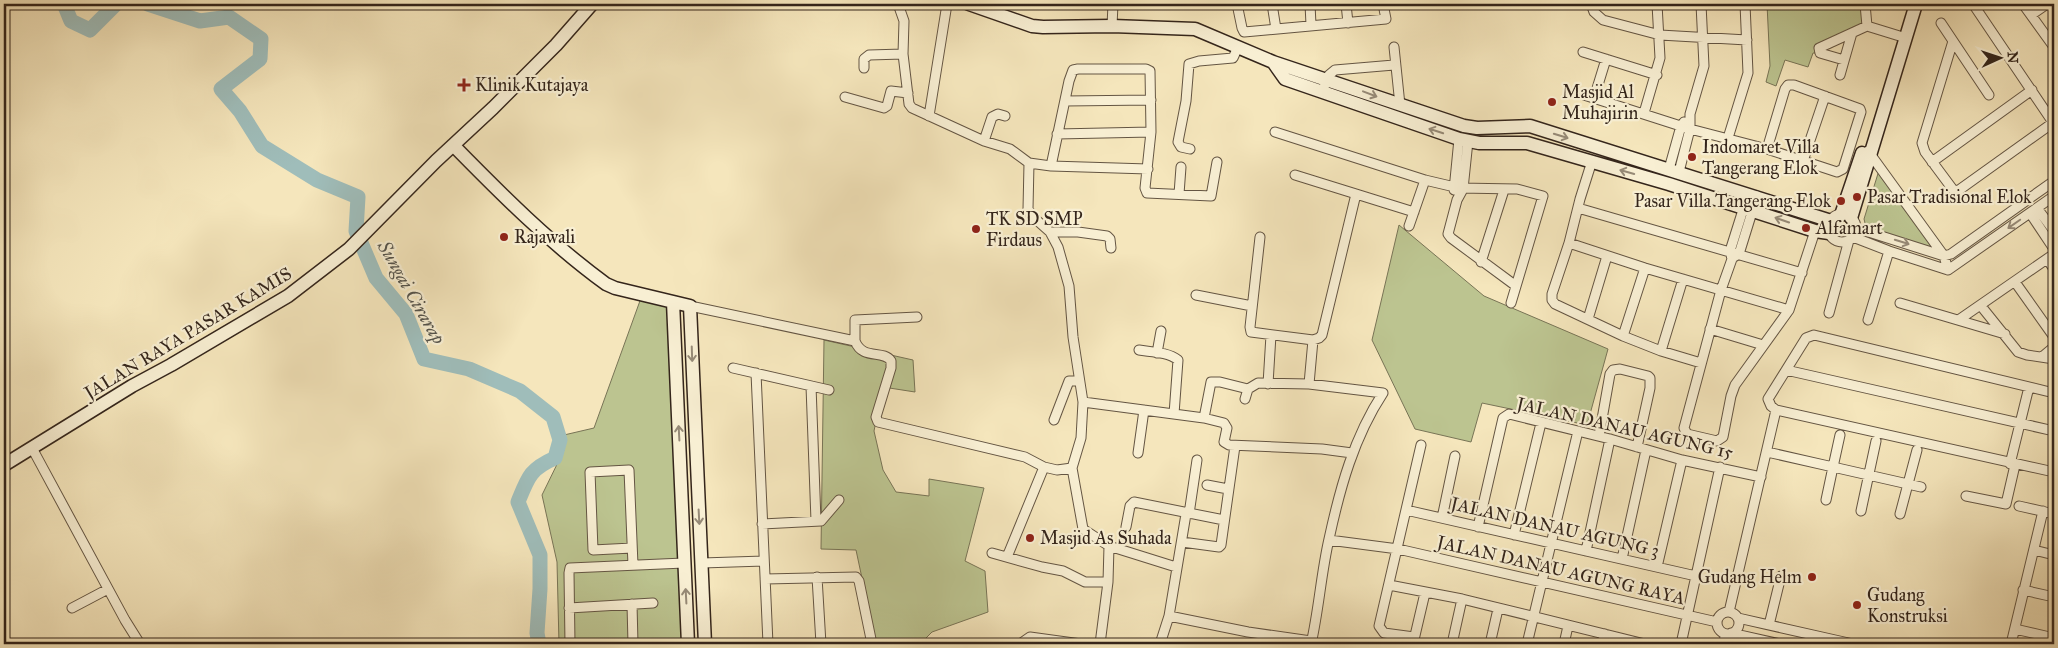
<svg xmlns="http://www.w3.org/2000/svg" width="2058" height="648" font-family="'IM FELL Great Primer',serif">
  <rect width="100%" height="100%" fill="#f5e6bc"/>
  <filter id="stains"><feTurbulence type="fractalNoise" baseFrequency=".004" numOctaves="4"/><feColorMatrix values="0 0 0 0 .2 0 0 0 0 .09 0 0 0 0 .02 0 0 0 .5 -.17"/></filter>
  <radialGradient id="worn" r=".72"><stop offset=".6" stop-color="#630" stop-opacity="0"/><stop offset="1" stop-color="#630" stop-opacity=".3"/></radialGradient>
  <path fill="#bcc490" stroke="#787456" d="M1767 4H1865L1867 26 1820 53H1813L1808 67 1785 60 1776 86 1766 82 1770 66Z
    M1880 167 1944 256 1866 227 1864 219Z
    M1399 225 1484 296 1608 349 1587 425 1482 403 1471 442 1415 429 1372 340Z
    M641 298 672 305 682 644H559L557 562 542 495 564 450V435L594 428Z
    M824 340 913 360 915 392 883 387 874 431 883 470 896 492 929 496V479L984 488 965 561 985 571 988 612 932 632 920 644H876L856 550 821 549Z"/>
  <g fill="none" stroke-linecap="round" stroke-linejoin="round">
    <path stroke="#9fbdba" stroke-width="15" d="M64 4 71 21 90 30 116 4
      M148 4 200 21 229 17 261 39 260 59 221 89 240 111 262 146 317 180 358 197 356 231 376 278 406 314 424 359 469 369 520 391 553 417 560 440 555 458C530 469 528 477 518 502L540 555V589L537 633 539 644"/>
    <g stroke="#645543" stroke-width="11">
      <path id="street" d="M898 4 904 21 903 54 909 104 912 108 984 141 1010 149 1029 163
        M1237 4 1242 28 1244 32 1386 19 1383 4
        M1272 4 1276 29
        M1310 4 1311 25
        M1346 4 1348 23
        M1591 4 1594 12 1603 20 1660 35 1747 40
        M1865 4 1867 26 1906 38
        M1973 4 2054 124
        M2023 4 2054 47
        M2031 15 2047 4
        M1941 23 1989 95
        M1112 26 1113 4
        M1953 41 1922 143 1925 152 1954 191 1959 190 2054 122
        M1394 47 1400 105
        M1583 52 1657 75
        M1844 60 1820 53 1819 48 1867 26
        M864 68V59L869 55 903 54
        M1840 75 1852 33
        M1322 92 1329 75 1335 70 1394 65
        M1584 95 1690 129 1767 149 1837 172 1843 169 1861 112 1860 109 1794 85H1788L1785 89 1767 149
        M845 97 884 108 887 106 891 91 908 93
        M1594 98 1606 59
        M1065 101 1151 100
        M1644 113 1660 58 1657 4
        M929 116 947 4
        M1275 132 1425 180 1459 188 1517 189 1543 196 1511 303
        M1057 134 1151 132
        M1728 138 1748 73 1745 4
        M984 141 992 117 998 114 1005 116
        M1468 141 1463 189 1457 200 1448 234 1451 238 1516 286
        M1190 149 1181 147 1178 142 1186 101 1189 64 1199 61 1233 58 1238 47
        M1868 151 1944 256 1948 270
        M1592 161 1580 199 1569 243 1552 294V300L1555 304 1623 336 1661 351 1701 363
        M1803 161 1825 96
        M1932 162 2032 90
        M1029 163 1028 209 1032 216 1050 232 1058 247 1069 286 1073 337 1083 402 1081 438 1072 468 1083 529 1109 546 1176 567
        M1029 163 1051 166 1148 169
        M1051 166 1069 81 1073 70 1078 69H1146L1150 71 1151 132 1145 188 1147 193 1211 196 1217 162
        M1669 169 1681 126 1684 122
        M1679 172 1690 129V114L1704 66 1701 4
        M1295 175 1414 212
        M1454 190 1459 139
        M1179 194 1181 167
        M1748 194 1730 251 1732 259 1721 290 1684 428 1687 434 1717 441 1723 437 1731 396 1735 385 1789 310 1815 231
        M1578 208 1802 273
        M2037 208 2054 231
        M2030 213 2054 249
        M1828 228a14 14 0 1 1 28 0a14 14 0 1 1-28 0Z
        M1409 226 1425 180
        M1856 228 1944 256 1951 254 2054 181
        M1050 232H1078L1107 236 1110 239 1111 248
        M1260 237 1250 327 1251 332 1313 340 1319 338 1322 335 1356 194
        M1853 237 1889 251 1948 270 2054 196
        M1569 243 1645 268 1789 310
        M1734 257 1739 254 1757 196
        M2047 259 2054 269
        M1481 262 1504 190
        M2015 282 2054 337
        M1196 295 1252 306
        M1900 303 2005 334
        M690 306 855 341V320L917 317
        M1981 306 2018 352 2027 355 2054 359
        M1829 313 1849 240
        M1588 319 1607 256
        M1960 319 2054 254
        M1868 320 1889 251
        M1710 329 1763 345
        M1623 336 1645 268
        M855 341C863 361 883 349 891 361V368L876 417 878 422 1025 457 1044 467
        M1139 350C1151 352 1168 352 1178 360L1174 414
        M1661 351 1683 279
        M1157 353 1161 331
        M2042 357 2054 347
        M733 368 829 390
        M1786 370 2054 431
        M756 373 768 644
        M1268 384 1271 335
        M1309 384 1313 340
        M811 386 816 521
        M2054 393 1814 335 1806 338 1768 399 1771 406 1776 410 2054 472
        M1245 399 1248 389 1258 383 1309 384 1383 393C1354 437 1340 488 1329 539 1321 574 1319 609 1311 644
        M1083 402 1204 418 1224 423 1227 428 1224 442 1229 445 1322 449 1352 453
        M1204 418 1211 382H1220L1248 389
        M1054 420 1069 381H1079
        M1840 435 1833 467 1921 487
        M1599 436 1610 374 1613 370 1620 369 1648 376 1650 378V388L1637 447
        M32 448 125 620 140 644
        M1767 452 1833 467 1826 500
        M1138 453 1144 410
        M2010 464 2029 387
        M1207 485 1228 489
        M1966 496 2006 504 2015 465
        M2019 506 2054 514
        M1406 510 1696 576
        M1861 511 1876 441
        M1189 514 1197 460
        M1900 514 1917 450
        M1442 518 1455 456
        M762 524 821 521 839 500
        M1126 527 1130 506 1134 502 1224 520
        M1478 527 1503 418 1509 414 1610 439 1682 460 1761 477
        M1514 535 1541 423
        M1329 540 1398 549 1717 622
        M1182 542 1219 547 1221 545 1235 446
        M632 548 593 550 590 472 629 470 633 565
        M2034 550 2054 555
        M1586 551 1610 439
        M992 553 1042 567 1063 571 1085 582H1108
        M1007 557 1044 467 1057 470 1072 468
        M1622 559 1646 450
        M702 563 764 561
        M1657 567 1682 460
        M817 577 821 644
        M765 579 856 577 859 581 872 644
        M1389 585 1462 599 1645 644
        M2023 590 2054 597
        M632 604 633 644
        M72 608 108 589
        M569 608 653 603
        M1729 612 1776 410
        M1717 623a11 11 0 1 1 22 0a11 11 0 1 1-22 0Z
        M1169 616 1248 632 1311 641
        M1738 618 1853 644
        M1769 625 1781 576
        M2015 629 2054 638
        M1731 633 1780 644
        M1414 637 1384 633 1379 626 1421 445
        M570 644 569 573 570 568 684 563
        M1020 644 1030 637 1081 644
        M1100 644 1108 582 1109 546
        M1160 644 1169 616 1186 514
        M1413 644 1425 593
        M1452 644 1462 599
        M1490 644 1498 609
        M1527 644 1578 431
        M1564 644 1568 626
        M1602 644 1605 634
        M1681 644 1720 467
        M1723 644 1726 634
        M2011 644 2043 511"/>
    </g>
    <g stroke="#34251b" stroke-width="15">
      <path id="secondary" d="M969 4 1032 26 1043 27 1112 26 1195 29 1273 62 1464 126 1477 128 1530 126 1831 221
        M1273 62 1285 79 1459 139 1479 143H1527L1669 184 1815 231 1829 233
        M453 145C501 194 551 244 606 284L615 288 690 306 705 644
        M1841 215 1862 153
        M1851 218 1916 4
        M673 302 688 644
        M4 465 132 386 171 365 288 296 349 249 436 161 493 108 556 45 592 4"/>
    </g>
    <use href="#street" stroke="#f8efd3" stroke-width="9"/>
    <use href="#secondary" stroke="#f8efd3" stroke-width="12"/>
  </g>
  <defs><path id="oneway-shaft" d="M-6 0H5M1.5-3L5.5 0L1.5 3" fill="none" stroke-width="1.6" stroke-linecap="round" stroke-linejoin="round" transform="scale(1.25)"/></defs>
  <g stroke="#968a77">
    <use href="#oneway-shaft" transform="translate(1370 94) rotate(21)"/>
    <use href="#oneway-shaft" transform="translate(1436 131) rotate(-162)"/>
    <use href="#oneway-shaft" transform="translate(1561 136) rotate(17)"/>
    <use href="#oneway-shaft" transform="translate(1627 172) rotate(-164)"/>
    <use href="#oneway-shaft" transform="translate(1782 220) rotate(-161)"/>
    <use href="#oneway-shaft" transform="translate(2014 224) rotate(145)"/>
    <use href="#oneway-shaft" transform="translate(1902 242) rotate(17)"/>
    <use href="#oneway-shaft" transform="translate(692 354) rotate(88)"/>
    <use href="#oneway-shaft" transform="translate(679 433) rotate(-93)"/>
    <use href="#oneway-shaft" transform="translate(699 517) rotate(87)"/>
    <use href="#oneway-shaft" transform="translate(686 596) rotate(-93)"/>
  </g>
  <g fill="#8f2418" stroke="#f8efd3" stroke-width="2">
    <path d="M461.5 77.5h5v5h5v5h-5v5h-5v-5h-5v-5h5z"/>
    <circle cx="1552" cy="102" r="5"/>
    <circle cx="1692" cy="157" r="5"/>
    <circle cx="1857" cy="197" r="5"/>
    <circle cx="1841" cy="201" r="5"/>
    <circle cx="1806" cy="228" r="5"/>
    <circle cx="976" cy="229" r="5"/>
    <circle cx="504" cy="237" r="5"/>
    <circle cx="1030" cy="538" r="5"/>
    <circle cx="1812" cy="577" r="5"/>
    <circle cx="1857" cy="605" r="5"/>
  </g>
  <g text-anchor="middle" stroke-width="4.5" stroke-linejoin="round" paint-order="stroke">
    <g font-size="18" fill="#34251b" stroke="#f8efd3" text-anchor="start">
      <text x="475" y="91">Klinik Kutajaya</text>
      <text x="1562" y="98">Masjid Al<tspan x="1562" dy="21">Muhajirin</tspan></text>
      <text x="1702" y="153">Indomaret Villa<tspan x="1702" dy="21">Tangerang Elok</tspan></text>
      <text x="1867" y="203">Pasar Tradisional Elok</text>
      <text x="1831" y="207" text-anchor="end">Pasar Villa Tangerang Elok</text>
      <text x="986" y="225">TK SD SMP<tspan x="986" dy="21">Firdaus</tspan></text>
      <text x="1816" y="234">Alfamart</text>
      <text x="514" y="243">Rajawali</text>
      <text x="1040" y="544">Masjid As Suhada</text>
      <text x="1802" y="583" text-anchor="end">Gudang Helm</text>
      <text x="1867" y="601">Gudang<tspan x="1867" dy="21">Konstruksi</tspan></text>
    </g>
    <g font-size="18" fill="#34251b" stroke="#f8efd3">
      <text transform="translate(188 333) rotate(-31)" y="6">JALAN RAYA PASAR KAMIS</text>
      <text transform="translate(1625 428) rotate(13)" y="6">JALAN DANAU AGUNG 15</text>
      <text transform="translate(1555 527) rotate(13)" y="6">JALAN DANAU AGUNG 3</text>
      <text transform="translate(1561 570) rotate(13)" y="6">JALAN DANAU AGUNG RAYA</text>
    </g>
    <g font-size="19" font-style="italic" fill="#54534b" stroke="#f8efd3">
      <text transform="translate(412 292) rotate(60)" y="7">Sungai Cirarap</text>
    </g>
  </g>
  <rect width="2058" height="648" fill="none" stroke="#f5e6bc" stroke-width="20"/>
  <rect x="5" y="5" width="2048" height="638" fill="none" stroke="#34251b" stroke-width="2.5"/>
  <rect x="10" y="10" width="2038" height="628" fill="none" stroke="#34251b"/>
  <g transform="translate(2000 58) rotate(87)" stroke="#f8efd3" stroke-width="4" paint-order="stroke">
  <path d="M0-4L9 19L0 12L-9 19Z" fill="#34251b"/>
  <text y="-8" font-size="14" font-weight="bold" text-anchor="middle" fill="#34251b">N</text>
  </g>
  <rect width="100%" height="100%" filter="url(#stains)"/>
  <rect width="100%" height="100%" fill="url(#worn)"/>
</svg>
